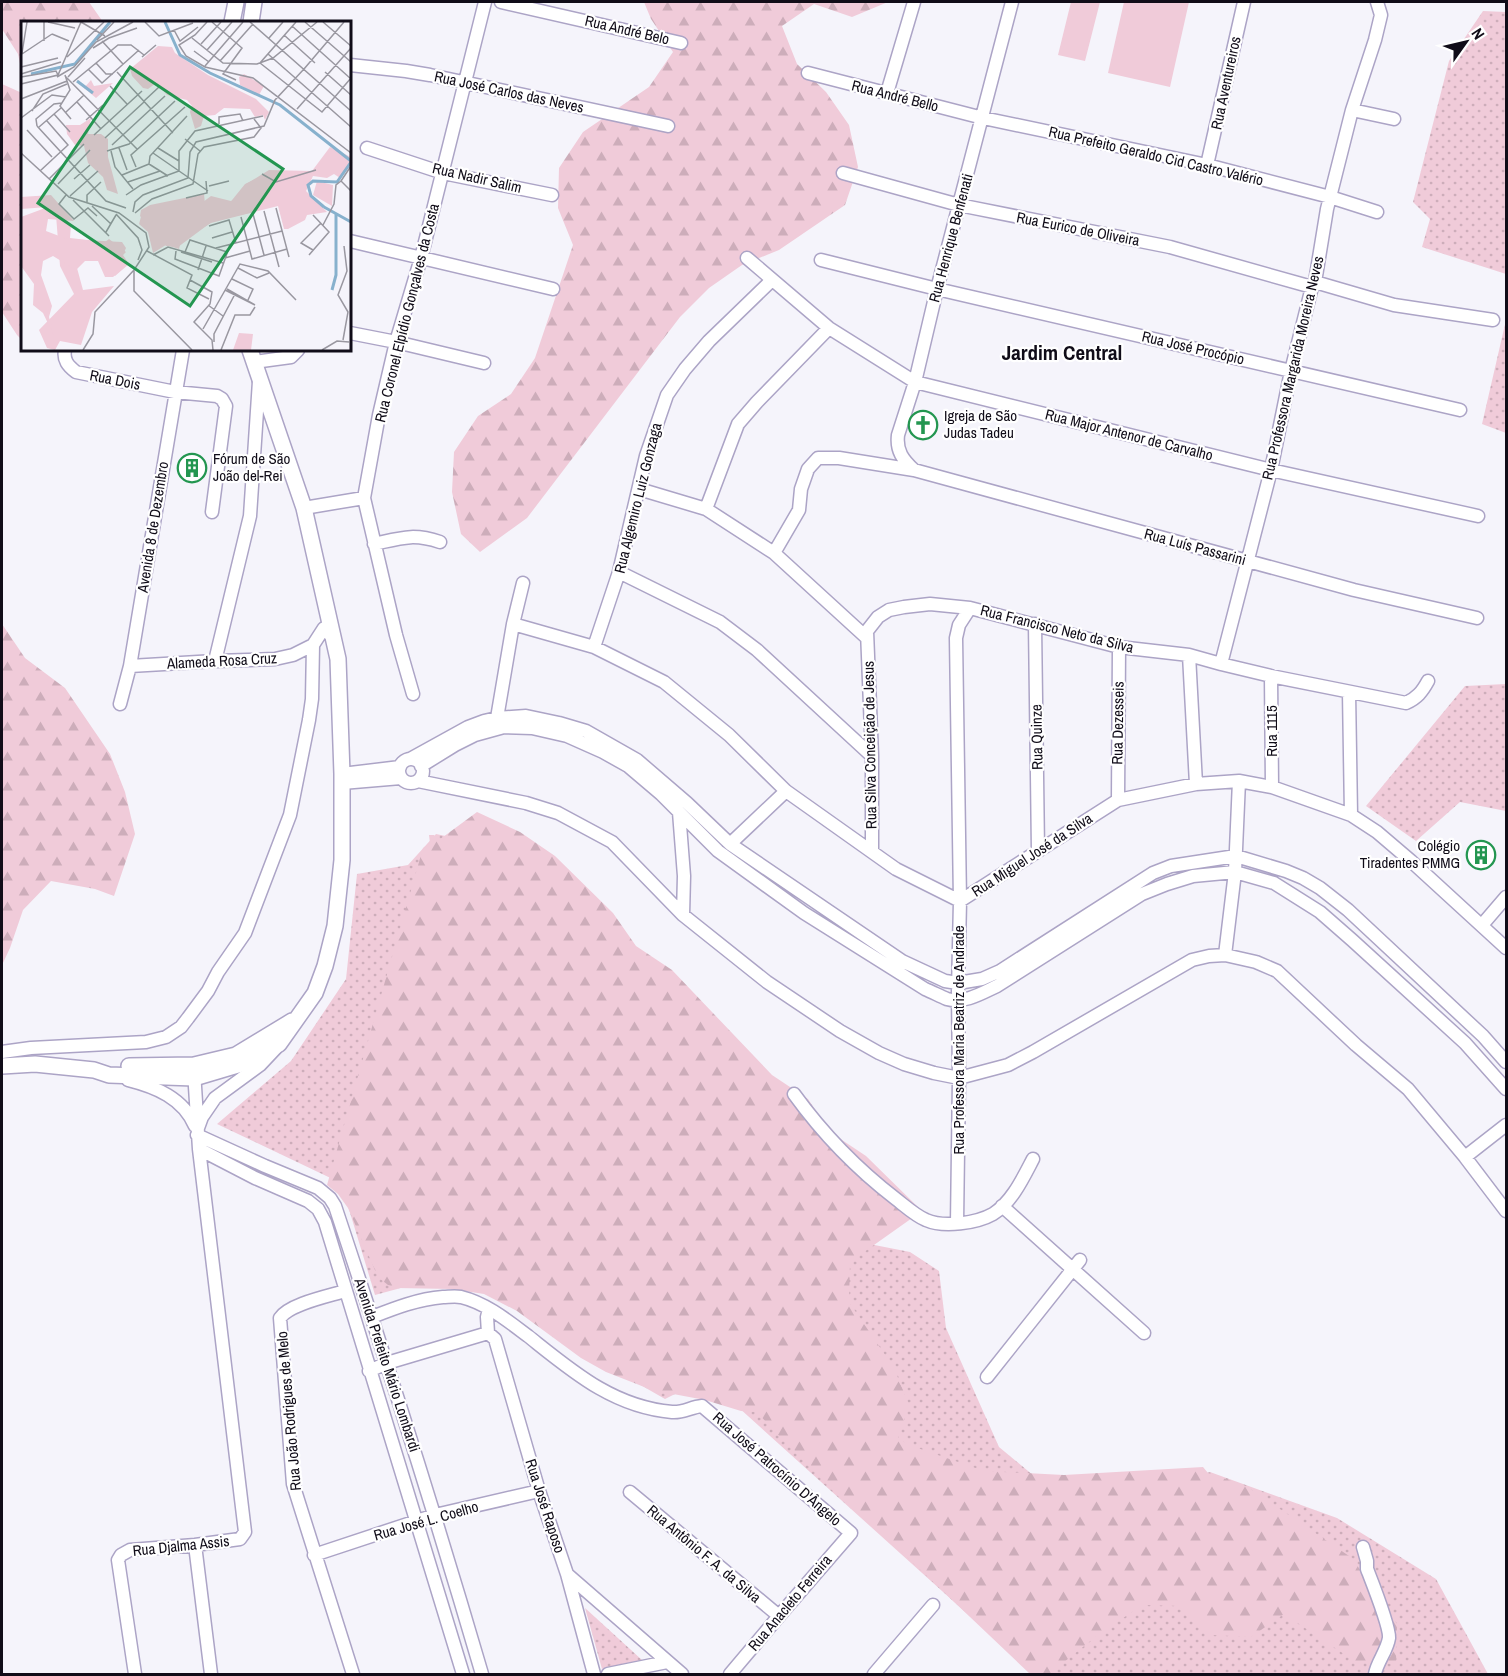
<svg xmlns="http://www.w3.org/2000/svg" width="1508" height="1676" font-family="'Archivo Narrow',sans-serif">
  <defs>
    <pattern id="grass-dots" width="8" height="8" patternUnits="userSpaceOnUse" patternTransform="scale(1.5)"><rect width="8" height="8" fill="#f0cbd9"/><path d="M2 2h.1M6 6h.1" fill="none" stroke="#cdadba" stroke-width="1.8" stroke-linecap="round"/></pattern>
    <pattern id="forest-firs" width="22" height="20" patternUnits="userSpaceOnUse" patternTransform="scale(1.5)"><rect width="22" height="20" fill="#f0cbd9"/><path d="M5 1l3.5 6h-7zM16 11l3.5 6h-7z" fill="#cdadba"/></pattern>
  </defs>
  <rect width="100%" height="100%" fill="#f5f4fb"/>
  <path fill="url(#grass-dots)" d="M1483 11 1506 12V274L1422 247 1430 219 1413 202 1449 61Z
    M1506 320V433L1482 424Z
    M1506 684V811L1460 802 1416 841 1366 806 1465 686Z
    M436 834 455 838 849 1240 910 1252 939 1271 946 1328 999 1447 1075 1510 1210 1472 1337 1518 1436 1579 1488 1674H1034L738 1407 699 1382 665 1399 590 1356 516 1307 445 1276 375 1295 341 1183 217 1124 291 1061 346 979 357 874 408 865Z
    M585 1608 642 1660 602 1669Z"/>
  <path fill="url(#forest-firs)" d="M2 2H89L103 22H22V73L18 54 2 29Z
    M644 2H888L852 17 814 4 782 26 797 64 826 92 849 125 858 167 845 205 779 250 742 265 709 288 680 317 527 518 480 552 461 534 452 492 454 452 478 416 511 394 535 358 573 245 558 208 559 168 583 132 649 87 673 52 651 19Z
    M2 84 22 93V340L17 335 2 312Z
    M2 624 25 658 65 688 110 754 125 792 135 834 114 896 95 889 51 881 23 910 10 948 2 965Z
    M477 812 520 832 555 856 613 913 636 946 672 970 772 1075 808 1099 830 1132 866 1156 922 1211 850 1262 849 1302 894 1368 909 1405 898 1438 909 1445 984 1471 1064 1475 1203 1467 1208 1473 1246 1486 1352 1558 1397 1624 1396 1664 1356 1662 1284 1614 1251 1637 1212 1635 1182 1606 1143 1605 1103 1631 1049 1674H1030L774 1431 757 1412 741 1411 705 1400 652 1390 606 1372 581 1358 517 1311 484 1294 452 1289 396 1288 388 1285 378 1277 348 1208 338 1194 327 1185 423 848 430 843 429 835H434L439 840Z"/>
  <path fill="#f0cbd9" d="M1071 2H1100L1085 61 1058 55Z
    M1124 2H1189L1170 87 1108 73Z"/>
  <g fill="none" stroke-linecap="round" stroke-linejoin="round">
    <g stroke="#aca4c6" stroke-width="15">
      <path id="minor" d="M501 2 681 43
        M350 65 406 71 430 75 668 126
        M808 73 983 118 1207 165 1330 197 1377 212
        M887 93 914 2
        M1352 110 1394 119
        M367 148 443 173 552 195
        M1207 165 1244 2
        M843 173 959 205 1170 247 1312 287
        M350 241 553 289
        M747 258 829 328 915 382 1271 470 1478 516
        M821 260 937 289 1460 410
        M1315 282 1394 305 1493 320
        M350 333 396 342 484 363
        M65 350C63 360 68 366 76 372L175 392 217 396 222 399 226 406 212 512
        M254 362 291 357 298 350
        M914 470C903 460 896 451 898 435L915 382 937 289 1012 2
        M639 489 706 509 774 553 867 638
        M304 508 364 498
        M706 509 738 424 757 402 829 328
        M374 544C401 538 413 533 440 542
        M774 553 799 510 801 489 808 469 818 458H839L914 470 1354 590 1477 618
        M619 572 720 622 757 650 872 756
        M513 624 594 647 664 682 729 735 786 791 896 869 960 901 1118 800 1196 784 1239 781 1272 787 1351 815 1377 832 1411 861 1506 948
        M1035 624 1038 851
        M594 647 619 572 646 456 667 395 685 369 709 341 772 280
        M1189 655 1196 784
        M215 661 250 516 259 381
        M1221 664 1271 470 1291 371 1312 287 1315 282 1327 209 1352 110 1375 40 1381 15 1377 2
        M130 666 215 661 275 659 293 655 313 645 324 628 333 638
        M1271 676 1272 787
        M1349 692 1351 815
        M413 694 396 635 364 498 379 415 396 342 421 258 485 2
        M120 704 130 666 183 350
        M497 718 513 624 523 583
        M410 759 468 727 484 721 497 718 526 716 559 723 586 731 637 760 687 803 730 844 902 961 945 981 958 983 982 979 1000 971 1153 873 1171 866 1236 856 1286 871 1303 878 1320 888 1348 910 1483 1036 1506 1062
        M399 771a12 12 0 1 1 24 0a12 12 0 1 1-24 0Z
        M421 766 455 745 475 735 504 727 532 728 567 736 603 752 628 766 661 794 718 851 804 913 925 989C932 992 940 996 947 999 964 1004 982 993 997 986L1142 894 1167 884 1193 876 1235 872 1274 883 1320 912 1352 940 1465 1043 1506 1089
        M342 774 400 767
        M418 781 526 803 558 813 612 842 683 915 767 982 840 1031 879 1053 904 1064 934 1073 959 1078 1008 1065 1033 1052 1192 960 1209 956 1225 955 1256 962 1277 971 1356 1045 1408 1089 1465 1157 1506 1211
        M342 783 401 778
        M1118 800 1119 647
        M679 812 684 876 683 915
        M730 844 786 791
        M872 852V756L867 631 878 617 889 610 904 607 930 604 970 608 1119 647 1189 655 1221 664 1271 676 1406 703C1417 698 1422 692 1428 681
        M1482 925 1506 897
        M1225 955 1235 872 1239 781
        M2 1052 31 1048 146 1042 166 1037 181 1027 188 1018 208 991 218 972 245 933 290 815 309 720 312 699 313 645
        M128 1080C156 1087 183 1098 195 1126
        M794 1094C823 1134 857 1169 896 1199 905 1206 916 1216 926 1220 944 1228 977 1223 993 1214 1012 1202 1023 1178 1033 1159
        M198 1128 202 1117 215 1098 260 1065 276 1048
        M197 1135 265 1166 318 1188 330 1198 335 1206C387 1362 436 1517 482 1674
        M199 1149 255 1178 308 1201 318 1209 325 1222 463 1674
        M1465 1157 1506 1125
        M1002 1206 1144 1333
        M957 1223 959 1078 958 991 960 901 956 638 959 625 970 608
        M345 1291C329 1296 289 1304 280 1318L293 1484 353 1674
        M372 1317C395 1308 418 1299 443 1297 448 1297 455 1296 461 1297 486 1303 508 1321 528 1336 572 1371 613 1407 672 1412 683 1413 691 1407 702 1406L851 1533 779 1616 730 1674
        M488 1333 487 1317 489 1309
        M369 1371 387 1363 488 1333 495 1339 539 1491 567 1574 594 1674
        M987 1377 1080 1260
        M630 1492 779 1616
        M195 1545 211 1674
        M1363 1547 1367 1561V1569C1372 1582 1390 1627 1389 1638 1387 1651 1377 1662 1375 1674
        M314 1555 435 1515 539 1491
        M568 1575 682 1674
        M135 1674 118 1560 121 1555 130 1550 195 1545 240 1539 245 1532 199 1149 194 1071
        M608 1674 667 1662
        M874 1674 933 1605"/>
    </g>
    <g stroke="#aca4c6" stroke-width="18">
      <path id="major" d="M232 22 236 2
        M251 22 254 2
        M2 1066 35 1064 94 1070 109 1075 194 1078 241 1064 279 1044 315 993 325 966 335 926 342 860V774L338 659 304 508 250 350
        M129 1066 194 1065 236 1055 292 1021"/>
    </g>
    <use href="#minor" stroke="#fff" stroke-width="12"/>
    <use href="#major" stroke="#fff" stroke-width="15"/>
  </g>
  <defs>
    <g id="church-ring" transform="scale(1.5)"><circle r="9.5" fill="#fff" stroke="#239650" stroke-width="1.5"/><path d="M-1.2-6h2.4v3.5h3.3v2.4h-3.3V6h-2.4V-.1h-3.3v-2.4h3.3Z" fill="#239650"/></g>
    <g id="building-ring" transform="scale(1.5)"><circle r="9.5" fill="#fff" stroke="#239650" stroke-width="1.5"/><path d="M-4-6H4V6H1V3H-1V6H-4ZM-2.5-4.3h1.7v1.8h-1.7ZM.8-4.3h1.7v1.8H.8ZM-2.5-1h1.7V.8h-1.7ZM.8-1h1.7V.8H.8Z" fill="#239650"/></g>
  </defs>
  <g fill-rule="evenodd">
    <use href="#church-ring" x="923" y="425"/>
    <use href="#building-ring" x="192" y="468"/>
    <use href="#building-ring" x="1481" y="855"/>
  </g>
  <g text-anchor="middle" stroke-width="4.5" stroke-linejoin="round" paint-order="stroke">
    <g font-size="15" fill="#100c18" stroke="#fff">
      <text transform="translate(627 30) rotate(13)" y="5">Rua André Belo</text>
      <text transform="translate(1226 83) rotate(-78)" y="5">Rua Aventureiros</text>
      <text transform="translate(509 92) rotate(12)" y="5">Rua José Carlos das Neves</text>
      <text transform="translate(895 96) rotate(14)" y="5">Rua André Bello</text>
      <text transform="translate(1156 156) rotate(13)" y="5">Rua Prefeito Geraldo Cid Castro Valério</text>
      <text transform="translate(477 178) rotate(13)" y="5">Rua Nadir Salim</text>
      <text transform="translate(1078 229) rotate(11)" y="5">Rua Eurico de Oliveira</text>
      <text transform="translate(951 238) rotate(-75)" y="5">Rua Henrique Benfenati</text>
      <text transform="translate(407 313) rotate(-76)" y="5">Rua Coronel Elpídio Gonçalves da Costa</text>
      <text transform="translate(1193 348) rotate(13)" y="5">Rua José Procópio</text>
      <text transform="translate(1293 368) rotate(-77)" y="5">Rua Professora Margarida Moreira Neves</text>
      <text transform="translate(115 380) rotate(11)" y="5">Rua Dois</text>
      <text transform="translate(1129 435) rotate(14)" y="5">Rua Major Antenor de Carvalho</text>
      <text transform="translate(638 498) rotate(-76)" y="5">Rua Algemiro Luiz Gonzaga</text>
      <text transform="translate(153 527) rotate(-81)" y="5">Avenida 8 de Dezembro</text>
      <text transform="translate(1195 547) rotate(15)" y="5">Rua Luís Passarini</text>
      <text transform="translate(1057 629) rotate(14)" y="5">Rua Francisco Neto da Silva</text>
      <text transform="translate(222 661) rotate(-3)" y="5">Alameda Rosa Cruz</text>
      <text transform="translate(1118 723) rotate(-89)" y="5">Rua Dezesseis</text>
      <text transform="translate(1272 731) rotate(-90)" y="5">Rua 1115</text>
      <text transform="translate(1037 737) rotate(-91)" y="5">Rua Quinze</text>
      <text transform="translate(870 745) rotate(-91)" y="5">Rua Silva Conceição de Jesus</text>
      <text transform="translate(1032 855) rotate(-33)" y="5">Rua Miguel José da Silva</text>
      <text transform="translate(959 1040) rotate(-90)" y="5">Rua Professora Maria Beatriz de Andrade</text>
      <text transform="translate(387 1365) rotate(72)" y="5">Avenida Prefeito Mário Lombardi</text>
      <text transform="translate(289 1411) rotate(-95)" y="5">Rua João Rodrigues de Melo</text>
      <text transform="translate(777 1469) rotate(41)" y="5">Rua José Patrocínio D'Ângelo</text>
      <text transform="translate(545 1506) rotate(72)" y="5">Rua José Raposo</text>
      <text transform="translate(426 1521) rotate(-16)" y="5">Rua José L. Coelho</text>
      <text transform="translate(181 1546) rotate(-6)" y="5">Rua Djalma Assis</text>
      <text transform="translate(704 1554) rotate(40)" y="5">Rua Antônio F. A. da Silva</text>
      <text transform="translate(790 1603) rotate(-50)" y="5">Rua Anacleto Ferreira</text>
    </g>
    <g font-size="15" fill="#100c18" stroke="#fff" text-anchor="start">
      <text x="944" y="421">Igreja de São<tspan x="944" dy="17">Judas Tadeu</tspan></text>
      <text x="213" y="464">Fórum de São<tspan x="213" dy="17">João del-Rei</tspan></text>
      <text x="1460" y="851" text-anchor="end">Colégio<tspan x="1460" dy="17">Tiradentes PMMG</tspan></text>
    </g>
    <g font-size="21" font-weight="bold" fill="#100c18" stroke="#fff">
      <text x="1062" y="360">Jardim Central</text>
    </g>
  </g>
  <g transform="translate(21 21)">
    <rect width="330" height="330" fill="#f5f4fb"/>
    <path d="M137 25 151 26 154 32 187 54 235 78 248 91 244 99 242 94 234 96 229 88 203 87 194 94 183 95 180 105 174 108 169 91 171 85 166 79 146 74 135 62 127 68 122 67 111 55 109 48ZM309 126 330 136 328 145 319 157 313 153 306 157 292 155 285 170 306 191 286 194 284 199 267 208H263L257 185 190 202 160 220 158 228 145 224 132 232 127 211 118 203 121 192 182 181 190 175 210 180 220 177 225 163 248 149 291 150ZM39 191 50 204 49 217 84 221 88 218 105 231 102 234 108 243 94 255 79 240 64 238 56 247 62 269 93 265 71 291 60 324 39 320 34 329 26 327 18 309 53 273 39 245 35 194Z" fill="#f0cbd9"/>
    <path d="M70 59 73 65 92 62 75 77 63 67ZM70 97 67 113H80L87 118V136L97 173 86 169 82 156 67 142 63 125 54 124 46 113 45 104H59ZM241 155 254 158 233 177V191L192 200 157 226 145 225 119 195 120 189 129 184 183 173 184 183 203 189 224 163ZM30 174 53 200 27 198 25 210 46 218 101 221 105 227 101 236 106 244 92 256H84L77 240H64L55 249 32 235 22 240 20 254 31 285 28 296 33 315 22 292 12 284 13 263 0 245V196L27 186 0 188V176ZM218 312 232 313 230 329H212Z" fill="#f0cbd9"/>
    <path d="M223 53 243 65 238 74 219 64 218 56ZM296 160 312 164 311 185 292 174Z" fill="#f0cbd9"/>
    <path fill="none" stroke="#87b1cd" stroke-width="3" d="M144 1 159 34 189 52 259 84 330 140M10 53 54 43 89 1M56 60 72 72M303 186 290 175 287 164 292 160 316 161 330 141M303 186 330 201M311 269 315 254V193"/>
    <path fill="none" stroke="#9997a0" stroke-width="1.5" d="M23 1V20M27 1 54 7M60 1 84 15M124 1 138 15 172 2M186 1 174 14 158 24 165 35 184 46 232 57 330 132M191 1 221 27 202 53 215 59M229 1 330 90M275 1 239 42 301 91 330 57M284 1 330 41M302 1 330 25M271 5 330 58M153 9 159 20 177 6M31 13 48 20M263 14 294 42M171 17 202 42 236 43 252 37 296 1M248 17 262 1M76 19 93 1M81 20 102 43M180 23 200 1M72 27 88 17 116 7M186 29 211 1M173 30 188 41M1 32 6 1M1 33 31 13M247 33 330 106M46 36 83 1M121 36 135 24M199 40 232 3M75 42 85 53H92M184 45 222 1M0 46 37 37M67 48 81 62 118 29M283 48 323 1M96 51 152 112M304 51 330 74M0 53 40 41M44 54 49 69 39 85 50 98M44 55 116 128M0 56 35 50 37 54M36 56 53 46 75 21 112 1M47 56 64 37M52 61 97 24H110L123 34M0 63 37 54 60 1M89 65 106 83M0 78 46 60M123 80 138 66M56 81 80 108M276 88 330 27M11 90 22 73 46 63M45 91 63 74M33 93 49 111M0 97 31 74 45 76M65 99 82 84M198 103V96L219 93 222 100M16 105 85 180 105 187M16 105 15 98 33 83 41 82M18 106 40 87M6 109 31 136M73 114 121 70M84 117 123 81M164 118 179 130M91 124 144 75M98 127 106 149M137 127 158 140M86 130 108 123 154 80M90 130 94 146 112 168M0 132 48 176 98 192 125 212 128 226 113 249V270L171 329M132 132 187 170M128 143 129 135 166 95M128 143 147 155M330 145 320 160 330 170M115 146 110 134 164 86M19 150 47 124 26 100M241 153 255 161 295 149M101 154 128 143M28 158 63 123M53 158 69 144M107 161 139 150M37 163 69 129M188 165 208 160M45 174 38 183 53 198 67 187 76 195M105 174 120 164 158 150V130L174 110 242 95M49 175 77 150M165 177 186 172 185 160M52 179 88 215M66 181V174L80 161M71 185 90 203M255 187 268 236M243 190 258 246M112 191 114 181 122 174 167 157 169 131 175 121 243 105 254 79 283 48M114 192 131 178 172 163 177 133 183 126 233 116 240 107 233 98M95 193 117 217 121 229 117 239M232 193 243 234M220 196 231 238 266 228M302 204 313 183 315 164 320 160M188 205 208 199 215 222M85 211 95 194M191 217 211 211M195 227 261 210M292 229 280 222 300 202M126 230 171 254 166 267 188 278M155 230 154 238 198 255 209 224M160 231 191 241M164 231 169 219 206 231M132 234 147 226 202 242M288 234 308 211 292 194M204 237 229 230M217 247 236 257 248 252M177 249 185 225M211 258 232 268 227 279M169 259 191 271 189 283 173 301 191 319 192 329M204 269 234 284 206 268M187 284 202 295M182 308 219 243 247 250 275 279M322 319 327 291 317 274 326 250 323 225M193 321V313L214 273M62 329 72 313 74 291 113 249M200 329 214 294H229L234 286M301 329 316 320 328 321"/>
    <path fill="#239650" fill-opacity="0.15" stroke="#239650" stroke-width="3" d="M109 46 262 148 169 285 17 182Z"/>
    <rect width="330" height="330" fill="none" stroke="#100c18" stroke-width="3"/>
  </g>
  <rect width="1508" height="1676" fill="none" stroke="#100c18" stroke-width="6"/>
  <g transform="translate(1466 42) rotate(56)" stroke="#ffffff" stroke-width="4.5" paint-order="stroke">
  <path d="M0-4.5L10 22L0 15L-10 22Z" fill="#100c18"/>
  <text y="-9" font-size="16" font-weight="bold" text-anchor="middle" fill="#100c18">N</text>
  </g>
</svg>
